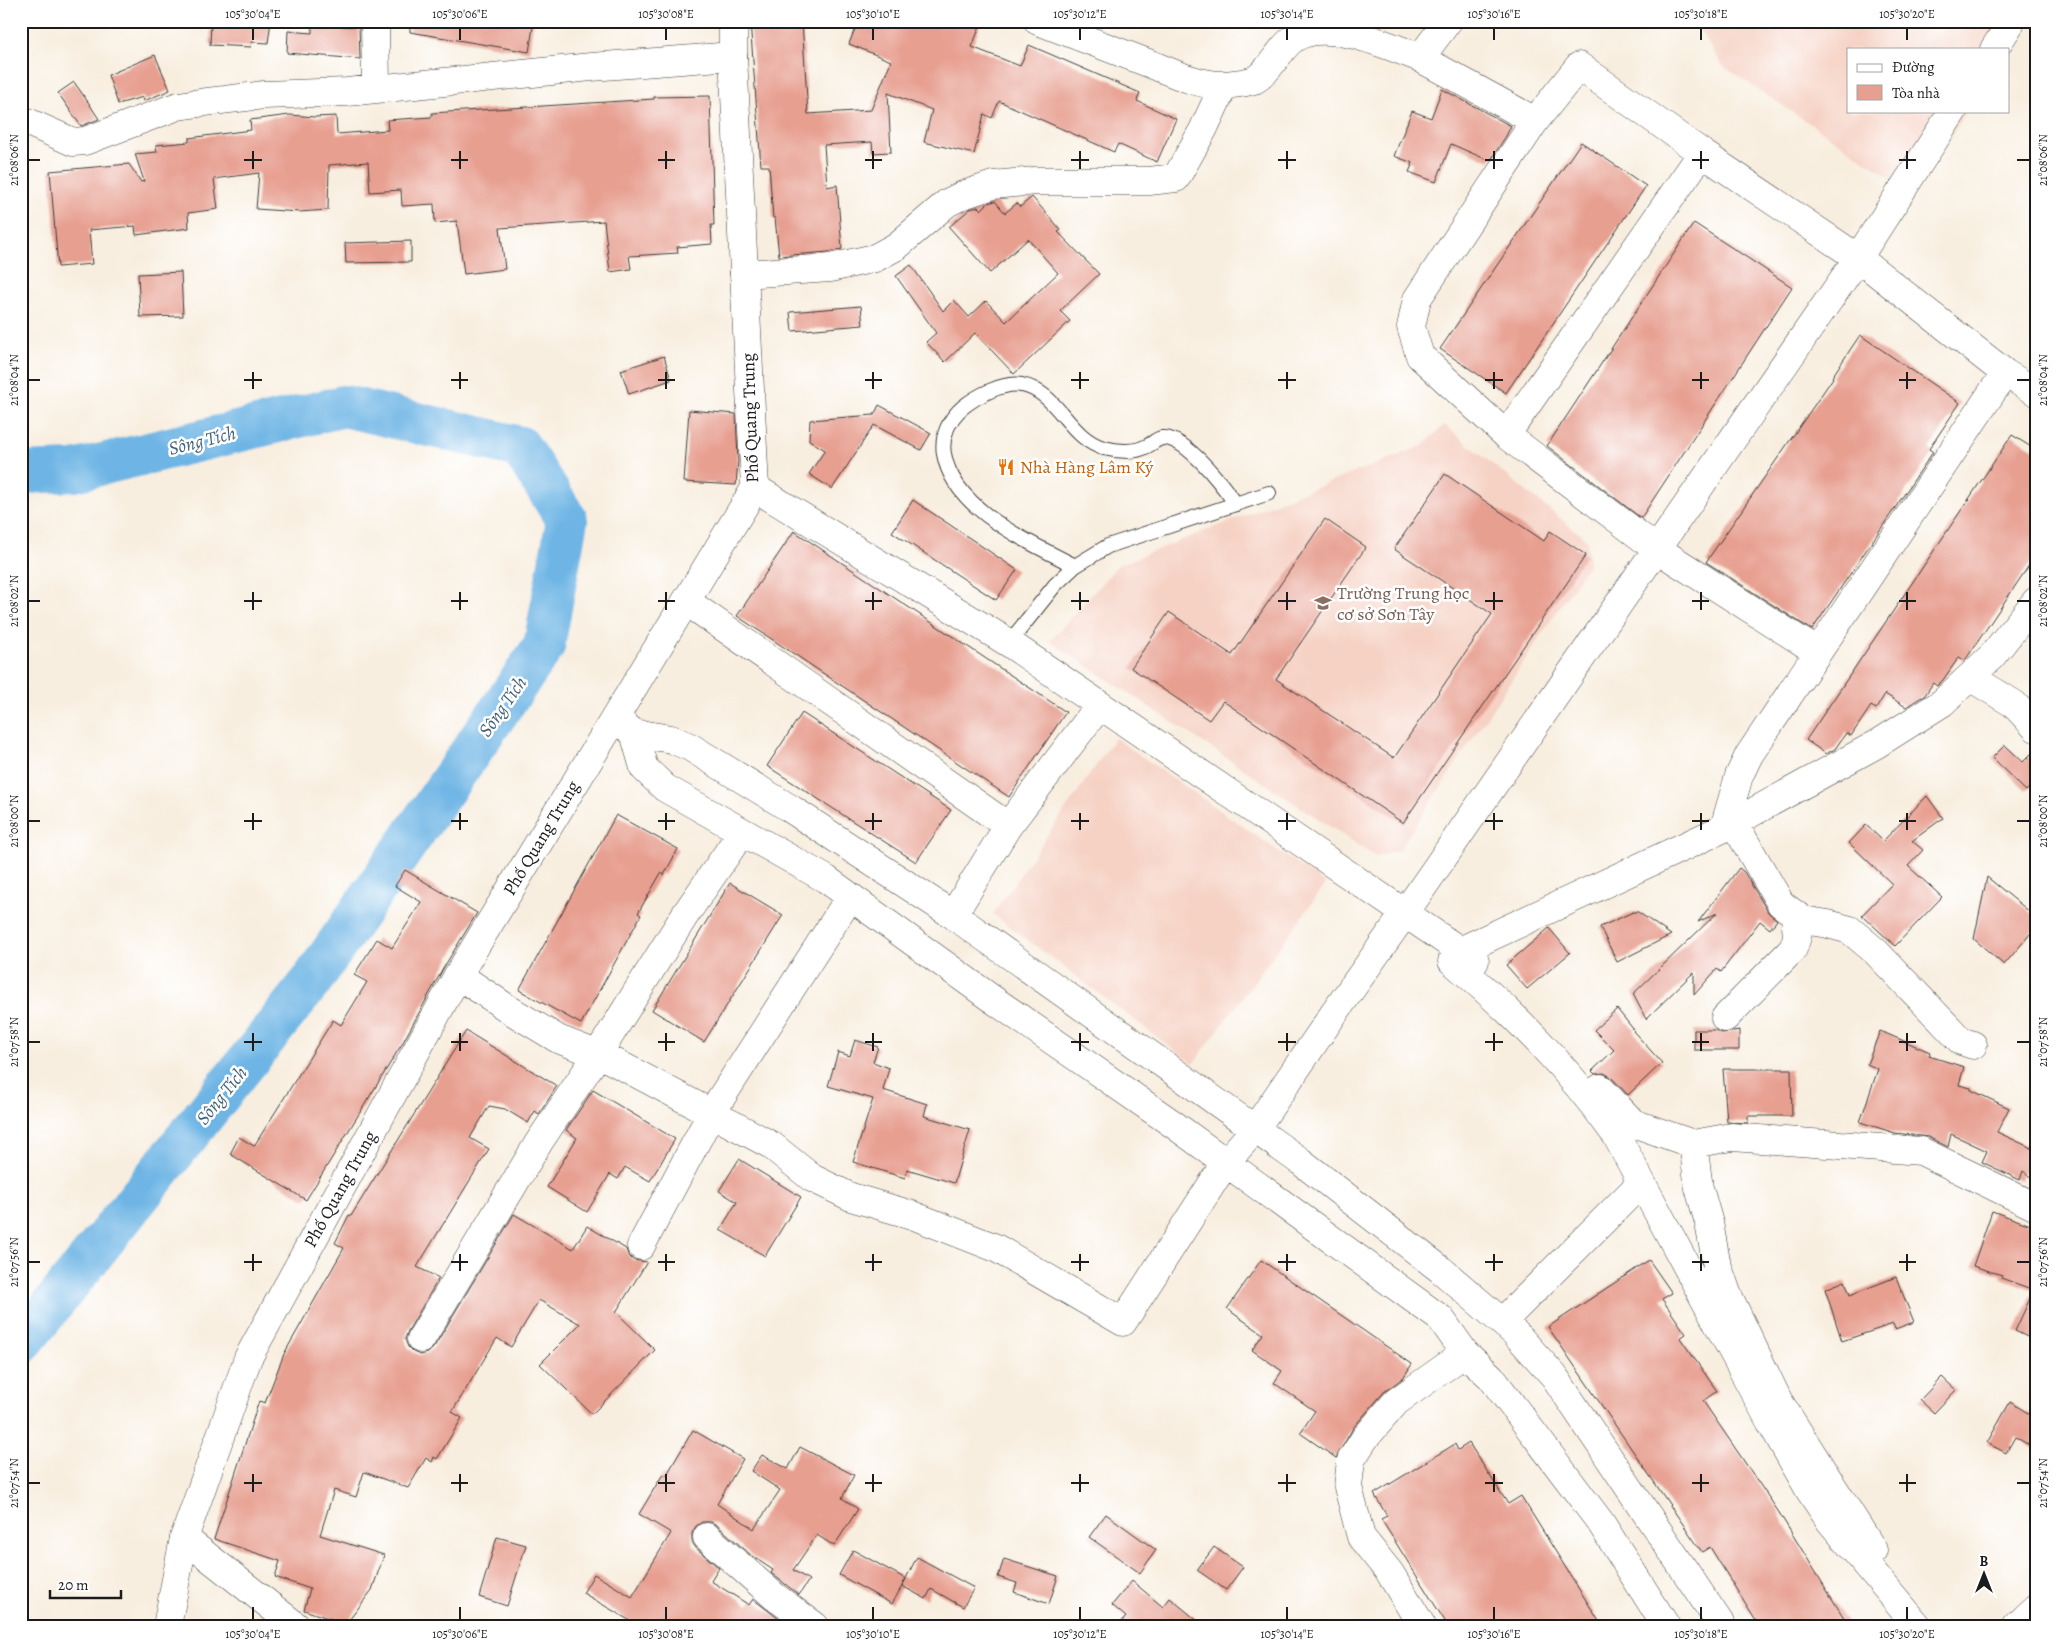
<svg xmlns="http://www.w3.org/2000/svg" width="2057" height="1647" font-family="Alegreya,serif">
  <rect width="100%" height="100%" fill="#fff"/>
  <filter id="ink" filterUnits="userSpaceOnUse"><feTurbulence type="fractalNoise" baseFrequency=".02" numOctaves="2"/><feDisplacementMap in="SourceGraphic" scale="10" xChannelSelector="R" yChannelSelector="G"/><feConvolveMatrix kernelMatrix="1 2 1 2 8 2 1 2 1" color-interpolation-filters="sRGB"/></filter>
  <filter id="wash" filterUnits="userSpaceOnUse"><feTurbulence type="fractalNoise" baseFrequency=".0096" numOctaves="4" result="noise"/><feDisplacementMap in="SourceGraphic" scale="20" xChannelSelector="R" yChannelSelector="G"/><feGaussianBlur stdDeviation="1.12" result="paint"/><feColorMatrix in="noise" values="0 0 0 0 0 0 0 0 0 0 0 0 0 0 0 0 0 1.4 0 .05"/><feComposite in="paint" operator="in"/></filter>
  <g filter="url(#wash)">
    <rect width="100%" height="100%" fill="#f8eedf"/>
    <path fill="#f6d2c4" d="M1694 21H2026L2008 49H1848V111H1967L1914 193 1723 66Z
      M1444 425 1587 540 1589 563 1399 850 1376 857 1050 641 1118 565 1422 446Z
      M1115 738 1326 884 1193 1064 993 914Z"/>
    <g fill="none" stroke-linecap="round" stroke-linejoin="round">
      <path stroke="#6eb5e5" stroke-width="42" d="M21 473 74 471 344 406 520 447 567 520 544 646 310 983 21 1344"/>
    </g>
    <g id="blocks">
      <path fill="#e79f90" d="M211 21H271L268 43 252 42 251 47 210 45Z
        M410 21H534L529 52 410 32Z
        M750 21H802L808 114 871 110 891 61 849 44 858 21H968L980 26 972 47 1020 66 1029 45 1140 93 1137 101 1176 119 1157 162 1118 144 1114 152 999 101 992 118 984 114 974 154 924 142 932 110 888 93 891 152 873 153 872 142 824 145 827 187 837 185 842 249 828 252 779 256 775 218H773L769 166H761Z
        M312 24 359 27 360 59 287 53 288 31 312 33Z
        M155 55 170 90 144 101 143 97 118 104 108 75Z
        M74 82 88 102 99 119 81 126 58 93Z
        M1442 89 1511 126 1506 136 1490 161 1451 144 1436 182 1409 172 1413 163 1394 156 1412 111 1431 118Z
        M710 96 714 225H711L712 244 677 247 678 253 629 256 631 269 610 272 604 221 500 228 505 269 464 274 457 221 435 223 434 204 402 206 401 190 370 192 368 162 329 165 328 210 299 212 256 209 259 173 214 179 218 209 188 213 189 228 136 235 135 226 89 230 92 264 58 267 50 171 129 164 141 182 144 181 135 154 157 152 156 145 189 142V138L251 130 250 120 290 115 315 117 336 116 337 134 388 130 387 120 432 117V113L654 99V97Z
        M1581 142 1646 186 1506 393 1440 349Z
        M1032 197 1061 230 1058 232 1099 274 1060 311 1070 321 1014 374 975 333 945 362 926 342 936 333 896 276 911 265 943 311 954 300 969 317 986 301 1006 322 1058 273 1028 239 990 273 949 227 970 209 978 207 981 210 988 203 995 201 1005 213 1017 203 1020 207Z
        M1694 223 1792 287 1641 518 1547 446Z
        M411 241V262L346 263 345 243Z
        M181 272 183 316 140 317 138 274Z
        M861 306 863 325 792 331 790 312Z
        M1860 335 1960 403 1929 449 1933 452 1812 630 1706 562 1833 378 1832 377Z
        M664 356 671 380 629 394 621 370Z
        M879 405 931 433 921 450 874 425 832 489 809 474 825 450 809 440 810 420 874 415Z
        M689 410 736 414 738 460 736 485 684 482Z
        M2012 435 2036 450V555L1966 659 1964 660 1959 657 1943 680 1937 686 1933 683 1925 695 1906 707 1885 694 1876 709 1871 706 1851 736 1846 733 1835 749 1826 754 1806 740Z
        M1445 474 1544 541 1550 531 1586 555 1403 823 1223 701 1209 720 1131 668 1169 612 1232 655 1325 519 1366 547 1276 679 1394 758 1492 614 1394 549Z
        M913 500 1017 570 996 600 892 532Z
        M794 531 1066 712 1009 797 737 616Z
        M802 713 951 810 916 862 767 766Z
        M2005 745 2023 762 2036 749V781L2026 791 1992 758Z
        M1927 796 1943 818 1912 841 1923 850 1908 866 1942 897 1895 946 1862 915 1892 884 1849 843 1866 825 1883 841Z
        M616 815 678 849 664 875 661 873 638 913 641 915 581 1024 519 990Z
        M1739 868 1744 872 1768 912 1777 920 1770 929 1760 921 1721 972 1717 969 1694 995V972L1646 1019 1633 994 1717 913 1698 922Z
        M405 870 477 913 444 967 402 1044 306 1200 230 1154 239 1137 254 1146 333 1020 341 1025 367 982 354 975 377 939 392 948 413 915 421 902 395 886Z
        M1987 877 2036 917V927L2004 965 1974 939Z
        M730 883 783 915 704 1042 652 1010Z
        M1633 912H1638L1671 935 1617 962 1600 927Z
        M1549 928 1570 953 1527 989 1506 965Z
        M1617 1009 1634 1030 1633 1031 1662 1063 1628 1095 1611 1077 1604 1073 1595 1074 1592 1071 1614 1050 1594 1030Z
        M1694 1030H1715L1722 1033 1739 1030V1050H1694Z
        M466 1031 557 1086 539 1114 535 1111 528 1123 505 1109 489 1106 470 1138 489 1149 417 1267 439 1278 408 1331 405 1339 408 1347 413 1352 420 1355 428 1353 434 1347 514 1214 573 1249 587 1226 626 1249 628 1255 633 1260 647 1262 616 1312 655 1350 592 1414 540 1364 580 1324 539 1300 511 1347 497 1338 452 1412 462 1418 437 1459 434 1457 432 1462 426 1458 408 1488 364 1472 356 1497 334 1490 320 1535 384 1555 372 1590 346 1624 304 1610 310 1589 275 1577 280 1561 214 1539 259 1401 265 1403 284 1354 344 1248 335 1243 349 1215 351 1216Z
        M1880 1031 1930 1052 1929 1056 1964 1067 1959 1085 1971 1088V1090L2009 1108 1997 1132 2036 1150V1180L2023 1171 2020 1180 1982 1162 1987 1151 1951 1134 1948 1147 1928 1137 1895 1133 1860 1122 1878 1069 1867 1064Z
        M855 1040 878 1047 873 1062 889 1068 883 1090 927 1104 924 1116 970 1130 954 1183 907 1169 905 1178 853 1162 873 1099 828 1086 838 1052 850 1056Z
        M1723 1069H1791L1792 1116H1748V1123L1727 1122Z
        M593 1090 675 1139 650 1181 625 1167 618 1179 610 1174 587 1212 547 1187 577 1138 566 1130Z
        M739 1159 801 1197 765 1256 720 1230 737 1202 719 1191Z
        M1992 1211 2036 1227V1341L2015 1331 2034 1290 2001 1278 2002 1275 1973 1266Z
        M1261 1260 1412 1364 1403 1378 1384 1392 1353 1428 1336 1458 1300 1433 1315 1411 1274 1383 1282 1371 1252 1350 1263 1334 1227 1309Z
        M1649 1260 1672 1293 1662 1299 1686 1334 1680 1338 1717 1391 1703 1401 1778 1511 1849 1626H1759L1710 1547 1702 1552 1548 1327Z
        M1896 1277 1914 1322 1895 1329 1893 1324 1842 1341 1825 1289 1845 1281 1850 1295Z
        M1942 1377 1956 1390 1934 1413 1920 1400Z
        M2010 1402 2036 1418V1449L2015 1437 2006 1453 1987 1443Z
        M693 1430 743 1459 717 1504 754 1529 780 1490 751 1471 762 1455 788 1469 800 1447 854 1475 842 1498 858 1509 834 1546 817 1535 793 1570 809 1580 799 1595 771 1573 773 1570 752 1556 717 1525 711 1522H702L696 1526 692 1533V1542L696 1548 719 1568 711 1581 749 1605 753 1599 788 1626H639L583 1593 594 1574 632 1597 671 1533 639 1514 663 1474 666 1476Z
        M1469 1443 1508 1504 1521 1496 1602 1626H1448L1381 1519 1387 1516 1374 1494 1455 1444 1458 1450Z
        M1106 1514 1156 1550 1140 1573 1089 1537Z
        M497 1537 526 1545 507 1606 479 1597Z
        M1214 1547 1243 1567 1226 1590 1197 1570Z
        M853 1550 906 1579 892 1604 839 1575Z
        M917 1557 974 1588 963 1607 931 1589 926 1599 902 1586Z
        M1004 1559 1058 1576 1049 1604 1014 1592 1017 1583 998 1577Z
        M1132 1581 1163 1607 1170 1598 1204 1626H1118L1126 1617 1112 1605Z"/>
    </g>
  </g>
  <g filter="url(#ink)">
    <use href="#blocks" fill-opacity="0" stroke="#3d3c39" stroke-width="1"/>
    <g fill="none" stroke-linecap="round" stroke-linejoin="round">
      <g stroke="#3d3c39" stroke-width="16">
        <path id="service" d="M1075 566C1030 542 954 511 944 454 941 436 949 419 963 407 977 396 1002 382 1022 385 1058 392 1069 439 1104 448 1116 451 1134 453 1145 447 1151 445 1156 439 1162 438 1186 436 1223 486 1236 504
          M1009 643 1055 585 1075 566 1108 546 1269 493"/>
      </g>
      <g stroke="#3d3c39" stroke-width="29">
        <path id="minor" d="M375 21 376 89
          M1038 21C1074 35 1111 49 1148 63 1171 72 1199 86 1224 85 1233 84 1246 83 1254 80 1269 73 1279 49 1293 39 1325 17 1387 45 1420 58L1448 21
          M1994 49 2010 24
          M1420 58 1535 121
          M21 122 30 123 73 142 85 141 178 106 206 102 264 95 347 92 591 67 733 56
          M744 274 830 268 875 258 897 246 947 203 963 195 993 185 1035 181H1149L1176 178 1203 130 1224 85
          M1506 435 1702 153
          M755 488 1009 643 1475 961
          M686 601 1008 826
          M1818 652 1657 549 1506 435 1420 356 1411 327 1417 299 1535 121 1579 66 1702 153 1858 258 2005 373 2036 392
          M1970 677 2014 704 2036 728
          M615 718 634 733 671 739 690 747 791 809 953 915 1300 1161 1440 1269 1516 1334 1554 1376 1722 1626
          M634 733 644 768 665 788 826 879 988 996 1173 1124 1441 1319 1465 1353 1491 1377 1601 1523 1666 1626
          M1734 823 1781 904 1803 920 1828 924 1850 930 1876 952 1961 1041 1973 1045
          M1724 828 1739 776 1749 755 2005 373
          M953 915 1008 826 1100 705
          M458 975 510 1010 558 1039 607 1058 771 1145 812 1178 851 1197 912 1215 996 1248 1123 1322 1226 1162 1255 1129 1335 1012 1405 913 1858 258 1953 111
          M1725 1018 1793 949 1797 937 1795 914
          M1600 1088 1633 1123 1693 1144 1732 1137 1921 1151 2036 1207
          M1693 1144 1699 1188 1709 1223 1716 1261 1727 1293 1778 1400 1873 1550
          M641 1246 712 1112 850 897
          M1502 1322 1641 1183
          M421 1339 539 1142 598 1054 685 915 742 832
          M707 1537 774 1596 815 1626
          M184 1538 296 1626
          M1422 1626 1390 1573 1361 1537 1348 1487 1351 1460 1365 1438 1396 1402 1465 1353
          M1918 1626 1830 1521 1810 1491 1770 1421 1616 1135C1567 1067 1516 1015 1452 961L1460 951 1724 828 1877 744 1942 703 1992 656 2036 601
          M2017 1626 2036 1608"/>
      </g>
      <g stroke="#3d3c39" stroke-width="29">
        <path id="tertiary" d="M167 1626 184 1538 248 1358 458 975 755 488 733 56V21"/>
      </g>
      <use href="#service" stroke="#fff" stroke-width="14"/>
      <use href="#minor" stroke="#fff" stroke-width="28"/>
      <use href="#tertiary" stroke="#fff" stroke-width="28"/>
    </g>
  </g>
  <path fill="none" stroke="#1c1c1c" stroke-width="2" d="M253 28V40M460 28V40M666 28V40M873 28V40M1080 28V40M1287 28V40M1494 28V40M1701 28V40M1907 28V40M253 151V169M460 151V169M666 151V169M873 151V169M1080 151V169M1287 151V169M1494 151V169M1701 151V169M1907 151V169M28 160H40M244 160H262M451 160H468M658 160H675M865 160H882M1071 160H1089M1278 160H1296M1485 160H1503M1692 160H1709M1899 160H1916M2017 160H2030M253 372V389M460 372V389M666 372V389M873 372V389M1080 372V389M1287 372V389M1494 372V389M1701 372V389M1907 372V389M28 380H40M244 380H262M451 380H468M658 380H675M865 380H882M1071 380H1089M1278 380H1296M1485 380H1503M1692 380H1709M1899 380H1916M2017 380H2030M253 592V610M460 592V610M666 592V610M873 592V610M1080 592V610M1287 592V610M1494 592V610M1701 592V610M1907 592V610M28 601H40M244 601H262M451 601H468M658 601H675M865 601H882M1071 601H1089M1278 601H1296M1485 601H1503M1692 601H1709M1899 601H1916M2017 601H2030M253 813V830M460 813V830M666 813V830M873 813V830M1080 813V830M1287 813V830M1494 813V830M1701 813V830M1907 813V830M28 821H40M244 821H262M451 821H468M658 821H675M865 821H882M1071 821H1089M1278 821H1296M1485 821H1503M1692 821H1709M1899 821H1916M2017 821H2030M253 1033V1051M460 1033V1051M666 1033V1051M873 1033V1051M1080 1033V1051M1287 1033V1051M1494 1033V1051M1701 1033V1051M1907 1033V1051M28 1042H40M244 1042H262M451 1042H468M658 1042H675M865 1042H882M1071 1042H1089M1278 1042H1296M1485 1042H1503M1692 1042H1709M1899 1042H1916M2017 1042H2030M253 1254V1271M460 1254V1271M666 1254V1271M873 1254V1271M1080 1254V1271M1287 1254V1271M1494 1254V1271M1701 1254V1271M1907 1254V1271M28 1262H40M244 1262H262M451 1262H468M658 1262H675M865 1262H882M1071 1262H1089M1278 1262H1296M1485 1262H1503M1692 1262H1709M1899 1262H1916M2017 1262H2030M253 1474V1492M460 1474V1492M666 1474V1492M873 1474V1492M1080 1474V1492M1287 1474V1492M1494 1474V1492M1701 1474V1492M1907 1474V1492M28 1483H40M244 1483H262M451 1483H468M658 1483H675M865 1483H882M1071 1483H1089M1278 1483H1296M1485 1483H1503M1692 1483H1709M1899 1483H1916M2017 1483H2030M253 1607V1620M460 1607V1620M666 1607V1620M873 1607V1620M1080 1607V1620M1287 1607V1620M1494 1607V1620M1701 1607V1620M1907 1607V1620"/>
  <defs>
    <g id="restaurant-bare" transform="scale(1.35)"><path d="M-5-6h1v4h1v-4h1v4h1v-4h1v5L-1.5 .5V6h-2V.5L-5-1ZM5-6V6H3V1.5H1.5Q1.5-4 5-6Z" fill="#e8710a" stroke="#fff" stroke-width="2.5" paint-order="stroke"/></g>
    <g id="school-bare" transform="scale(1.35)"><path d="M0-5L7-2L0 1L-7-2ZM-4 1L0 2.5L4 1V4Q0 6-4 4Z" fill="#8d6e63" stroke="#fff" stroke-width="2.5" paint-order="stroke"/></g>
  </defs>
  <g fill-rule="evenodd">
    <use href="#restaurant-bare" x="1006" y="467"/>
    <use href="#school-bare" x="1323" y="603"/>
  </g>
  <g text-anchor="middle" stroke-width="5" stroke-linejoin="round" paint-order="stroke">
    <g font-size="18" fill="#1c1c1c" stroke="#fff">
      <text transform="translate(750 418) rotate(-92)" y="6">Phố Quang Trung</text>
      <text transform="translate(541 838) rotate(-59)" y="6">Phố Quang Trung</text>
      <text transform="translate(340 1189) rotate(-61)" y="6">Phố Quang Trung</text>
    </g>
    <g font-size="18" fill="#c56008" stroke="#fff" text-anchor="start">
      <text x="1020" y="473">Nhà Hàng Lâm Ký</text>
    </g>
    <g font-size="18" fill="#785e54" stroke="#fff" text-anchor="start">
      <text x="1337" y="599">Trường Trung học<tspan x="1337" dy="21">cơ sở Sơn Tây</tspan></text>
    </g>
    <g font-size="19" font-style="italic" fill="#416176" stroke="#fff">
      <text transform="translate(202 440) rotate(-14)" y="7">Sông Tích</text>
      <text transform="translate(502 706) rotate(-55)" y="7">Sông Tích</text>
      <text transform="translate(221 1095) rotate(-51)" y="7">Sông Tích</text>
    </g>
  </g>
  <rect width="2057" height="1647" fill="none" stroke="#fff" stroke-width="55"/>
  <rect x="1847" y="48" width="162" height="65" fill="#ffffff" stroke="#a4a4a4"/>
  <rect x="1857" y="64" width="25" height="8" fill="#ffffff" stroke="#a4a4a4"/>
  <text x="1892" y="72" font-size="15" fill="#1c1c1c">Đường</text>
  <rect x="1857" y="85" width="25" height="15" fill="#e79f90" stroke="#a4a4a4"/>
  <text x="1892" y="98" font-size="15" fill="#1c1c1c">Tòa nhà</text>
  <g transform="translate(1984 1574)" stroke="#ffffff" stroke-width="4" paint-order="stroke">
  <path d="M0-4L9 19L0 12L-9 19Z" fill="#1c1c1c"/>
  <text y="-8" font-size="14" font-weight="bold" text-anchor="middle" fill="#1c1c1c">B</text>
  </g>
  <path d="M50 1590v8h71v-8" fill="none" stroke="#1c1c1c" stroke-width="2.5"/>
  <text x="58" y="1590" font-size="15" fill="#1c1c1c" stroke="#ffffff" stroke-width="4" paint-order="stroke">20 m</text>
  <rect x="28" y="28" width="2002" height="1592" fill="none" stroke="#1c1c1c" stroke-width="2"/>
  <g font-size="12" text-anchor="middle" fill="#1c1c1c">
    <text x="253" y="18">105°30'04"E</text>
    <text x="460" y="18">105°30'06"E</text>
    <text x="666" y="18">105°30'08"E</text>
    <text x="873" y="18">105°30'10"E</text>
    <text x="1080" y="18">105°30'12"E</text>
    <text x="1287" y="18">105°30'14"E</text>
    <text x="1494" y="18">105°30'16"E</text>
    <text x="1701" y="18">105°30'18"E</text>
    <text x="1907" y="18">105°30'20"E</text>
    <text transform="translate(14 160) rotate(-90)" y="4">21°08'06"N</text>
    <text transform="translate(2043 160) rotate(-90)" y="4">21°08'06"N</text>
    <text transform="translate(14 380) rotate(-90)" y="4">21°08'04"N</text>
    <text transform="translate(2043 380) rotate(-90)" y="4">21°08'04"N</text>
    <text transform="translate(14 601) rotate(-90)" y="4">21°08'02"N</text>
    <text transform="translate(2043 601) rotate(-90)" y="4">21°08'02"N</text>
    <text transform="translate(14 821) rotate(-90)" y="4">21°08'00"N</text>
    <text transform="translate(2043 821) rotate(-90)" y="4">21°08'00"N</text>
    <text transform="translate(14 1042) rotate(-90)" y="4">21°07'58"N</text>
    <text transform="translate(2043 1042) rotate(-90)" y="4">21°07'58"N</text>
    <text transform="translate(14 1262) rotate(-90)" y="4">21°07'56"N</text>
    <text transform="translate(2043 1262) rotate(-90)" y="4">21°07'56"N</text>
    <text transform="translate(14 1483) rotate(-90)" y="4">21°07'54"N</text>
    <text transform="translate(2043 1483) rotate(-90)" y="4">21°07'54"N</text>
    <text x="253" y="1638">105°30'04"E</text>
    <text x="460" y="1638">105°30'06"E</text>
    <text x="666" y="1638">105°30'08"E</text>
    <text x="873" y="1638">105°30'10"E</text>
    <text x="1080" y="1638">105°30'12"E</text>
    <text x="1287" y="1638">105°30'14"E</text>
    <text x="1494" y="1638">105°30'16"E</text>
    <text x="1701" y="1638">105°30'18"E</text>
    <text x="1907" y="1638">105°30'20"E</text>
  </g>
</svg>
